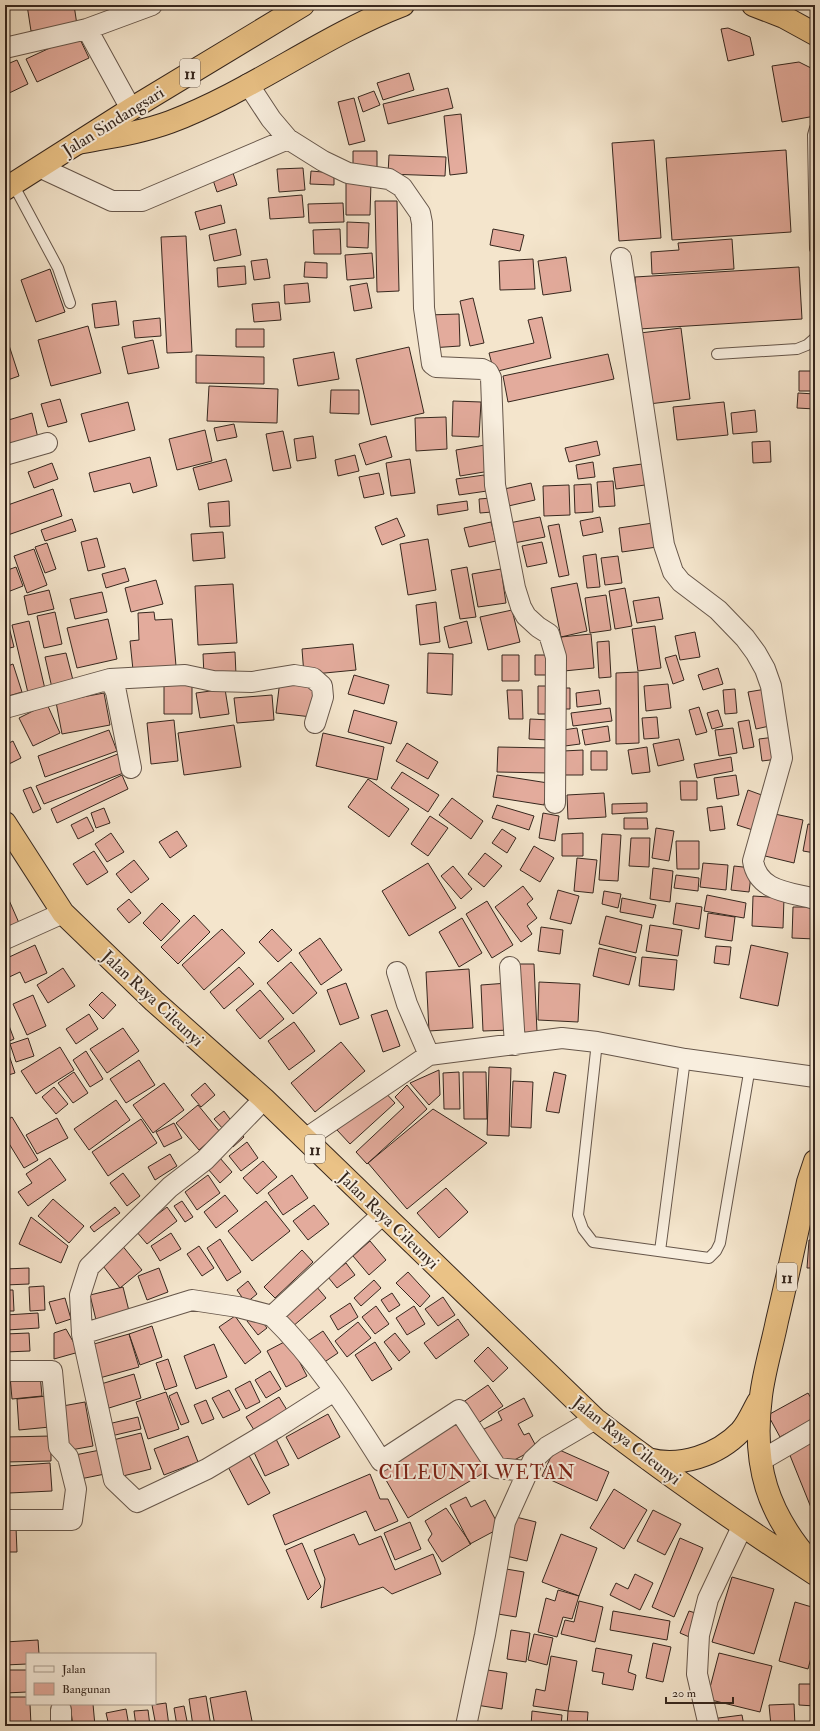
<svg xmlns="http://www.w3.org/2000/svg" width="820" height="1731" font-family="'IM FELL Double Pica',serif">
  <rect width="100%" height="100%" fill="#f4e5cc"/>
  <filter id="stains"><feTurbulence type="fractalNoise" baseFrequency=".005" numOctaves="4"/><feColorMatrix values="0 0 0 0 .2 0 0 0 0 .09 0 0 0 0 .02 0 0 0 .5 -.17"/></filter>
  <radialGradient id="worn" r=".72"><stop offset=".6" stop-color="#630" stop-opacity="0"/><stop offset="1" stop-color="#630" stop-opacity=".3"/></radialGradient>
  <path fill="#e3ab9c" stroke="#36271e" d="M27 5H74L77 25 31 31Z
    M104 5H125L105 9Z
    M728 28 750 37 754 55 728 61 721 29Z
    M78 35 89 58 37 82 26 59Z
    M17 60 28 84 5 95V65Z
    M799 62 815 70V116L782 122 772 66Z
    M409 73 414 90 383 100 377 83Z
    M448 88 453 108 388 124 383 104Z
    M374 91 380 105 363 112 358 97Z
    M354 98 365 141 349 145 338 102Z
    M461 114 467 173 450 175 444 116Z
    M654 140 661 238 619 241 612 143Z
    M786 150 791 232 672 240 666 158Z
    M353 151H377V170H353Z
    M389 155 446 157 445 176 388 174Z
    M303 168 305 190 279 192 277 169Z
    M232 170 237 185 217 192 212 177Z
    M311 171 334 173V185L310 184Z
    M346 181 371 182 370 215H346Z
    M302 195 304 217 270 219 268 198Z
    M375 201H397L399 291 377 292Z
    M343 203 344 222 309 223 308 204Z
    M221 205 225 223 200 230 195 212Z
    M347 222 369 223 368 248 347 247Z
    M236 229 241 255 214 261 209 235Z
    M340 229 341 254H314L313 230Z
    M493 229 524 235 520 251 490 245Z
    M186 236 192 352 167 353 161 237Z
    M732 239 734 269 652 274 651 252 679 250 678 243Z
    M372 253 374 278 347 280 345 255Z
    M566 257 571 291 543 295 538 261Z
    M267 259 270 278 254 280 251 261Z
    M533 259 535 289 500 290 499 261Z
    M305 262 327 263V278L304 277Z
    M245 266 246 284 218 287 217 268Z
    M799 267 802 319 639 329 635 277Z
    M50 269 65 312 36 322 21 280Z
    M308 283 310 302 285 304 284 285Z
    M367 283 372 308 354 311 350 286Z
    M473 298 484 343 470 346 460 301Z
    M116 301 119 325 95 328 92 304Z
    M279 302 281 320 254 322 252 304Z
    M459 314 460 346 430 348 428 315Z
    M542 317 551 358 494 372 489 353 534 343 528 320Z
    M160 318 161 336 135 338 133 321Z
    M88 326 101 373 51 386 38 340Z
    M681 328 690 399 649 404 640 333Z
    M236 329H264V347H236Z
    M5 333 19 376 5 381Z
    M153 340 159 368 128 374 122 347Z
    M409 347 424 413 371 425 356 359Z
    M334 352 339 379 298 386 293 359Z
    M608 354 614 379 508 402 503 376Z
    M196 355 264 357V384L196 383Z
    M799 371H815V391H799Z
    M209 386 278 389 277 423 207 421Z
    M331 390H359V414L330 413Z
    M798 393 815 394V409L797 408Z
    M60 399 67 422 48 427 41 404Z
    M453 401 481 402 479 437 452 436Z
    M128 402 135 430 89 442 81 414Z
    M724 402 728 435 677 440 673 407Z
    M755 410 757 432 733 434 731 413Z
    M32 413 38 438 5 448V421Z
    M446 417 447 449 416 451 415 418Z
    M234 424 237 437 217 441 214 428Z
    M205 430 212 461 177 470 169 439Z
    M283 431 291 468 273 471 266 434Z
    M313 436 316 458 297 461 294 439Z
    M386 436 392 457 366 465 359 444Z
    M597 441 600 455 569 462 565 448Z
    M770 441 771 462 753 463 752 442Z
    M485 445 490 471 460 476 456 450Z
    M355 455 359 471 338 476 335 460Z
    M150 457 157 486 133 493 130 483 94 492 89 473Z
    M226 459 232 481 199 490 193 468Z
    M410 459 415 493 391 496 386 463Z
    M593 462 595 477 578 479 576 465Z
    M52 463 58 479 34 488 28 472Z
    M642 464 645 485 616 489 613 468Z
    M379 473 384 494 364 498 359 477Z
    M484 475 487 491 459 495 456 479Z
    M613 481 615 506 599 507 597 482Z
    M531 483 535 500 504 507 500 490Z
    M591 484 593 512 575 513 574 485Z
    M569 485 570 515 544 516 543 486Z
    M53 489 62 516 5 536V506Z
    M491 498 492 512 480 513 479 499Z
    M229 501 230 526 210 527 208 503Z
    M467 501 468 510 438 515 437 505Z
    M540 517 545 537 509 544 504 524Z
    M600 517 603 532 583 536 580 521Z
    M397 518 405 536 382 545 375 527Z
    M72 519 76 531 45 541 41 530Z
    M491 522 496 541 469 547 464 528Z
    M653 523 657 547 622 552 619 528Z
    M559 524 569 575 559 577 548 526Z
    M223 532 225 558 193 561 191 534Z
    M97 538 105 567 88 571 81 542Z
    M428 539 436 590 408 595 400 544Z
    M542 542 547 563 527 567 522 546Z
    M47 543 56 569 45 573 35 547Z
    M34 549 47 585 27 593 14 556Z
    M596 554 600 587 587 588 583 556Z
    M618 556 622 583 605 585 601 558Z
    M16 567 23 586 5 593V571Z
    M467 567 476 617 460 619 451 570Z
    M125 568 129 581 106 588 102 574Z
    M501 569 506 603 478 607 472 574Z
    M156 580 163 604 131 612 125 588Z
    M577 583 587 631 561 637 551 588Z
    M233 584 237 643 198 645 195 586Z
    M625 588 632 626 615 629 609 591Z
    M49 590 54 609 28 615 24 596Z
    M102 592 107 612 75 619 70 599Z
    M606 595 611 630 590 633 585 598Z
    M659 597 663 619 637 623 633 601Z
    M436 602 440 642 420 645 416 605Z
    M512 610 520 642 488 650 480 617Z
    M55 612 62 644 44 648 37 616Z
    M154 612 155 620 172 619 176 666 133 670 130 641 139 640 138 613Z
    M5 619H7L14 647 5 649Z
    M108 619 117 659 77 668 67 628Z
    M29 621 45 689 28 693 12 625Z
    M467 621 472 643 449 648 444 627Z
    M655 626 661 668 638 671 632 629Z
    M695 632 700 657 680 660 675 636Z
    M591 634 594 668 564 671 561 637Z
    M609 641 611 677 599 678 597 642Z
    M353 644 356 670 304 675 302 649Z
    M235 652 236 675 204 676 203 654Z
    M66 653 74 684 52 688 45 657Z
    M428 653 453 654 452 695 427 693Z
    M502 655H519V681H502Z
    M535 655H549V675H535Z
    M676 655 684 680 673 684 665 658Z
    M13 664 22 692 5 697V667Z
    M718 668 723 684 703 690 698 675Z
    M638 672 639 743 616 744V673Z
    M354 675 389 685 384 704 348 694Z
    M280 680 316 683 312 717 276 713Z
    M164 683H192V714H164Z
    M668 684 671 708 646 711 644 686Z
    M538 686H550V714H538Z
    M560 688H570V709H560Z
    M225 689 229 714 200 718 196 693Z
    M735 689 737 713 725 714 723 690Z
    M766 689 774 725 756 729 748 692Z
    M507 690H522L523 719H509Z
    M599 690 601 704 577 707 576 693Z
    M104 693 110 725 62 734 56 702Z
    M272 695 274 720 237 723 234 698Z
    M47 704 60 733 33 746 19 718Z
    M699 707 707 732 696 735 689 710Z
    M610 708 612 721 573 726 571 713Z
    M354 710 397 722 391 744 348 732Z
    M718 710 723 726 712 729 707 713Z
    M657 717 659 738 644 739 642 718Z
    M530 719 550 720 549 740 529 739Z
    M174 720 178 761 151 764 147 723Z
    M749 720 754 747 743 749 738 722Z
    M234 725 241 767 184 775 178 733Z
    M608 726 610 741 585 745 582 730Z
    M577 728 580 744 565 746 563 730Z
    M733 728 737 753 719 756 715 730Z
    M109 730 117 751 45 777 38 756Z
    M323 733 384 747 377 780 316 766Z
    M775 737 778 759 762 761 759 739Z
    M679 739 684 760 658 766 653 744Z
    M13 741 21 758 9 764 5 755V745Z
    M407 743 438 762 428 779 396 761Z
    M498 747 549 748V773L497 772Z
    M647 747 650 772 632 774 628 750Z
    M583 750V775H563V751Z
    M591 751H607V770H591Z
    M118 754 126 772 44 804 36 786Z
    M731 757 733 771 697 778 694 764Z
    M402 772 439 795 428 812 391 788Z
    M122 775 128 789 57 823 51 809Z
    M497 775 548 783 544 805 493 797Z
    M736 775 739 795 717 799 714 778Z
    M368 779 409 809 389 837 348 807Z
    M680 781H697V800H681Z
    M31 787 41 809 33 813 23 790Z
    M748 790 767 797 756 831 737 825Z
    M604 793 606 817 568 819 567 795Z
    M452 798 483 821 471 839 439 815Z
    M647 803V812L612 814V804Z
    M497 805 534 816 529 830 492 818Z
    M722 806 725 829 710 831 707 808Z
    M104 808 110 823 96 828 91 813Z
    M543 813 559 816 555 841 539 838Z
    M770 813 803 820 794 863 761 855Z
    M430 816 448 828 428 856 411 844Z
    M87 817 94 831 78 839 71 825Z
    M624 818H647L648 829H624Z
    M808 824 815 825V853L803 851Z
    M656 828 674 831 669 861 652 858Z
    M502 829 516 838 507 853 492 843Z
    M177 831 187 846 170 858 159 842Z
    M111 833 124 852 107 862 95 844Z
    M583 833V856H562V834Z
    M602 834 621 835 618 881 599 880Z
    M631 838H650L649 867 629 866Z
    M676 841H699V869H677Z
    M534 846 554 858 540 882 520 870Z
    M94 851 108 872 87 885 73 864Z
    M485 853 502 866 484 887 468 874Z
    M577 858 597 860 593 893 574 891Z
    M134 860 149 879 131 893 116 874Z
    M428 863 456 908 409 936 382 891Z
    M703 863 728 865 726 890 700 887Z
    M453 866 472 889 461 899 441 876Z
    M734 866 752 868 749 892 731 890Z
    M653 868 673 871 670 902 650 899Z
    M676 875 699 878 698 891 674 888Z
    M523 886 533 899 527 904 537 918 527 926 532 934 521 942 495 907Z
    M558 890 579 896 571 924 550 919Z
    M5 891 19 923 5 929Z
    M604 891 621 894 618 908 602 904Z
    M707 895 746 903 744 918 704 911Z
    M753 896 784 898 783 928 752 926Z
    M622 898 656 905 653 918 620 912Z
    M129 899 141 913 129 923 117 909Z
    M487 901 513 945 492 958 466 914Z
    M162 903 180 921 161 941 143 923Z
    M676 903 702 907 699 929 673 924Z
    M793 907H815V939L792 938Z
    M708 913 735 917 732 941 705 937Z
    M194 915 210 932 178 964 161 947Z
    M606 916 642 925 636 953 599 944Z
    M462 918 482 953 459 967 439 932Z
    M650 925 682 930 678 956 646 951Z
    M541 927 563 930 560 954 538 951Z
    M222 929 245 953 204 990 182 965Z
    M272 929 292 950 278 962 259 942Z
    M320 938 342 970 321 985 299 953Z
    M35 945 47 973 25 983 20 972 5 979V959Z
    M751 945 788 953 778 1006 740 998Z
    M716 946 731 947 729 965 714 963Z
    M599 948 636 957 629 985 593 976Z
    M642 957 677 960 674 990 639 986Z
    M291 962 317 993 293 1014 267 983Z
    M515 964H534L537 1032 518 1033Z
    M239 967 254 984 224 1009 210 992Z
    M63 968 75 986 48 1003 37 985Z
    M469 969 473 1028 429 1031 426 972Z
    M814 972H815V995H811Z
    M539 982 580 984 578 1022 538 1020Z
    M346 983 359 1018 340 1025 327 990Z
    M508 983 511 1030 483 1031 481 985Z
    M260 990 284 1019 260 1039 236 1010Z
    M102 992 116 1005 103 1019 89 1005Z
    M33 995 46 1026 27 1035 13 1004Z
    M387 1010 400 1046 383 1052 371 1015Z
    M89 1014 98 1029 76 1044 66 1029Z
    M294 1022 315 1051 289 1070 268 1041Z
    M8 1023 14 1039 5 1043V1024Z
    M123 1028 139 1051 107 1073 90 1049Z
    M28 1038 34 1056 16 1062 10 1044Z
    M341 1042 365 1071 315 1112 291 1083Z
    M60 1047 74 1070 36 1094 21 1071Z
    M86 1051 103 1079 90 1087 73 1060Z
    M8 1052 15 1073 5 1076V1053Z
    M139 1060 155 1085 126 1103 110 1079Z
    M489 1067 511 1068 509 1136 487 1135Z
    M439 1070 440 1095 429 1105 410 1083Z
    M74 1072 88 1093 73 1103 58 1083Z
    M459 1072 460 1109H444L443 1073Z
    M463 1072H486L487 1119H464Z
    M554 1072 566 1075 559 1113 546 1111Z
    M513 1081 533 1082 531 1128 511 1127Z
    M164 1083 184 1110 153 1133 133 1105Z
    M205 1083 215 1095 201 1107 191 1095Z
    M407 1085 427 1109 367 1164 356 1152 404 1107 395 1097Z
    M54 1087 68 1104 56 1114 42 1097Z
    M382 1089 395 1103 350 1144 337 1130Z
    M116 1100 130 1120 89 1150 74 1129Z
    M198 1105 220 1132 199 1150 176 1123Z
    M433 1109 487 1143 407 1209 368 1163Z
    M224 1111 233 1123 224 1130 214 1119Z
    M12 1117 38 1160 24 1168 5 1137V1121Z
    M57 1118 68 1138 37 1154 26 1135Z
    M141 1119 157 1143 108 1176 92 1152Z
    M174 1123 182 1138 164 1147 156 1132Z
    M239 1131 244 1137 233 1147 228 1141Z
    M247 1142 258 1158 241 1171 229 1156Z
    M170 1154 177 1166 155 1180 148 1167Z
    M50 1158 66 1180 28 1206 18 1192 32 1183 26 1174Z
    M220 1158 232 1172 220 1183 208 1169Z
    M263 1161 277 1177 257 1194 243 1178Z
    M123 1173 140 1196 127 1206 110 1183Z
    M208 1175 220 1193 197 1210 185 1192Z
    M292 1175 308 1198 283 1215 268 1193Z
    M446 1188 468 1212 439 1238 417 1213Z
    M225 1195 238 1211 216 1228 204 1212Z
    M53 1199 84 1226 69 1243 38 1216Z
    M182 1201 193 1217 185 1222 174 1206Z
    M266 1201 290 1231 252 1261 228 1231Z
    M314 1205 329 1224 308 1240 293 1221Z
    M115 1207 120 1213 94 1232 90 1227Z
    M167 1207 177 1221 147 1244 136 1231Z
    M31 1217 68 1246 61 1263 19 1244Z
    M171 1233 181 1249 160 1261 151 1246Z
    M220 1239 241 1272 227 1281 207 1248Z
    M809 1240H815V1268H807Z
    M370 1241 386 1260 369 1275 353 1256Z
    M121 1244 142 1270 120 1288 100 1262Z
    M199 1246 214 1268 202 1276 187 1254Z
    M302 1250 313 1262 275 1298 264 1287Z
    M346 1263 355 1275 337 1288 328 1277Z
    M29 1268V1284L5 1285V1269Z
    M159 1268 168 1292 147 1300 138 1276Z
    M408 1272 430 1296 420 1307 396 1283Z
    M374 1280 381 1288 361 1306 354 1298Z
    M248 1281 257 1294 246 1303 237 1290Z
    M44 1286 45 1310 30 1311 29 1287Z
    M316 1286 326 1298 292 1327 282 1315Z
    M123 1287 129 1311 96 1320 90 1295Z
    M5 1290H13L14 1311H5Z
    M392 1293 400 1305 389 1312 381 1300Z
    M443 1297 455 1315 438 1326 425 1309Z
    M65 1298 71 1319 56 1324 49 1302Z
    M350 1303 358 1317 338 1330 330 1316Z
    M376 1306 389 1324 375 1334 362 1317Z
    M414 1306 425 1324 407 1335 396 1318Z
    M38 1313 39 1328 7 1330 6 1315Z
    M256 1313 267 1328 258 1335 247 1321Z
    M235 1316 261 1352 245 1364 219 1327Z
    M458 1319 469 1335 436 1359 424 1343Z
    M358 1322 371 1338 347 1357 335 1341Z
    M152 1326 162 1357 140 1365 129 1334Z
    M66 1329 79 1352 54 1359V1333Z
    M323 1331 338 1353 320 1365 305 1343Z
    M29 1333 30 1351 5 1352V1334Z
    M395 1333 410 1352 399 1361 384 1342Z
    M129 1334 139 1367 96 1379 87 1346Z
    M288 1340 307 1376 286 1387 267 1351Z
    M375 1342 392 1369 372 1381 355 1355Z
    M214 1344 227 1377 196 1389 184 1356Z
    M488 1347 508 1368 493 1382 474 1361Z
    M168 1359 177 1386 165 1390 156 1363Z
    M270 1371 281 1389 266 1398 255 1380Z
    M40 1374 42 1396 12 1399 10 1376Z
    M134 1374 141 1398 109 1408 101 1384Z
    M250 1381 260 1402 246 1409 235 1389Z
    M488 1385 503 1406 474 1426 459 1405Z
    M229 1390 240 1410 223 1418 212 1398Z
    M166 1392 179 1429 148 1439 136 1402Z
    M177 1392 189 1422 181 1425 169 1396Z
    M808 1393 815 1405V1418L780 1437 768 1415Z
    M47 1396 50 1427 19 1430 17 1399Z
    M279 1397 287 1410 254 1430 246 1417Z
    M524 1398 533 1416 518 1424 524 1435 529 1433 537 1448 501 1467 482 1430 502 1420 498 1412Z
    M206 1400 214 1419 202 1424 194 1405Z
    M85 1402 93 1446 65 1451 57 1407Z
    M328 1414 340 1437 298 1459 286 1437Z
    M138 1417 141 1429 111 1436 108 1424Z
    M460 1419 490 1469 408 1518 379 1468Z
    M141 1433 151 1469 123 1476 113 1440Z
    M51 1436V1461L5 1462V1437Z
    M188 1436 198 1462 164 1475 154 1449Z
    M275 1437 289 1465 265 1476 252 1448Z
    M815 1441V1514L814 1515 789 1453Z
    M555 1448 609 1472 597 1501 542 1476Z
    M100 1450 105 1474 75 1480 70 1456Z
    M247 1452 270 1493 248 1505 226 1463Z
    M50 1463 52 1491 9 1493 7 1466Z
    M370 1474 380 1499H388L398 1521 375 1531 366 1511 285 1545 273 1515Z
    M614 1489 647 1510 624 1549 590 1528Z
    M466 1497 471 1507 485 1500 500 1528 470 1544 450 1505Z
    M446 1508 471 1544 442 1562 428 1540 432 1534 425 1521Z
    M653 1510 681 1524 665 1555 637 1541Z
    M512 1516 536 1522 527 1561 502 1555Z
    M410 1522 421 1549 395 1560 384 1533Z
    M5 1527H16L17 1552H5Z
    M354 1534 359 1545 381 1536 395 1570 433 1554 441 1574 392 1594 383 1587 321 1608 325 1579 314 1550Z
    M561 1534 597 1548 579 1596 542 1582Z
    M680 1538 703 1548 674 1617 652 1607Z
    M302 1543 321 1587 308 1600 286 1550Z
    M500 1568 524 1572 516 1617 492 1613Z
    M635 1574 653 1583 640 1610 610 1595 616 1583 628 1589Z
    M732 1577 774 1589 754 1654 712 1642Z
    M558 1590 579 1596 572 1619 563 1617 557 1637 538 1632 546 1598 555 1601Z
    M579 1601 603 1607 595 1642 561 1634 565 1620 574 1622Z
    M795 1602 815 1608V1643L808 1669 779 1661Z
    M613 1611 670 1621 667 1640 610 1630Z
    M689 1611 702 1615 694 1639 680 1633Z
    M511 1630 530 1633 526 1662 507 1659Z
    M534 1634 553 1638 547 1665 528 1660Z
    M38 1640 39 1654H27V1664L5 1665V1642Z
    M653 1643 671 1647 663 1682 646 1678Z
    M596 1648 632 1655 628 1672 636 1675 633 1690 602 1684 604 1673 592 1671Z
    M719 1653 772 1666 760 1712 707 1699Z
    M551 1656 577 1661 568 1711 533 1706 536 1689 545 1691Z
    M481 1669 507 1673 502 1709 476 1705Z
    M5 1670H27V1692L5 1693Z
    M799 1684H815V1706L799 1705Z
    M246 1691 253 1726H215L210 1698Z
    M206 1696 211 1726H193L189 1699Z
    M5 1697H27V1704H30L31 1725 5 1726Z
    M166 1703 169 1726H156L152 1705Z
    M70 1704H93L95 1726H73Z
    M794 1704 795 1726H771L769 1705Z
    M184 1706 188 1726H177L174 1708Z
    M126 1709 129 1726H109L106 1713Z
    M148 1710 150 1726H136L134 1711Z
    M532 1711 562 1715 561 1726H531Z
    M568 1711 588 1712 587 1726H567Z
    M742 1715 744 1726H712L711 1719Z"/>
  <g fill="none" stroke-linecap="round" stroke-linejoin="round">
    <g stroke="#66564a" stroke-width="12">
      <path id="service" d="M815 128 813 135 815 249
        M13 184 58 268 70 303
        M717 354 797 349 807 345 815 338
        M597 1042 578 1215 583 1229 593 1242 709 1258 716 1251 720 1243 750 1067
        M660 1251 685 1059"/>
    </g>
    <g stroke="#66564a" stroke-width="22">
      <path id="minor" d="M87 29 152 5
        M5 48 87 29 131 109
        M248 84 271 119 288 139 323 161 348 173 389 179 402 187 420 213 422 223 424 308 432 364 436 367 482 369 488 372 491 378 495 485 515 588 521 607 526 616 538 627 549 634 556 657 555 803
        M39 167 112 201H142L288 139
        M621 258 664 545 673 572 681 582 718 610 745 638 756 653 765 669 771 686 782 758 753 861C758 892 790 892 815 899
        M5 455 47 443
        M110 679 116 692 131 768
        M5 708 110 679 185 675 213 681 252 682 294 675 313 678 322 686 323 697 315 723
        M5 939 63 913
        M510 967 515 1045
        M397 972 407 1004 429 1055
        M264 1099 205 1160 170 1187 89 1267 80 1295 82 1334 114 1480 137 1502 207 1469 276 1428 334 1391
        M305 1139 429 1055 562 1038 597 1042 685 1059 815 1077
        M272 1316C315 1358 349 1410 381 1461L459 1410 497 1468 526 1471
        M82 1334 192 1300 238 1307 272 1316 383 1214
        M5 1371H52L59 1447 68 1457 76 1489 72 1520H5
        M760 1461 815 1429
        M61 1710V1726
        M466 1726 485 1635 505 1522 533 1460 547 1447 595 1419
        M709 1726 697 1674 699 1635 708 1599 742 1527"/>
    </g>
    <g stroke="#36271e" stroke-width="24">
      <path id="trunk" d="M5 189 131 109 303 5
        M5 823 63 913 154 1001 264 1099 595 1419C666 1474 740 1525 815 1574
        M648 1459C680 1468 718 1455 741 1431 748 1423 753 1411 758 1402
        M814 1566C767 1514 752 1465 761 1396 764 1371 772 1346 777 1321 788 1275 798 1228 808 1182L815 1161"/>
    </g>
    <g stroke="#36271e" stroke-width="24">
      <path id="motorway" d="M753 5 784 17 815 34
        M78 143C109 137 140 133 170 122 252 91 322 36 403 5"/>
    </g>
    <use href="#service" stroke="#f8eede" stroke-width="10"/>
    <use href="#minor" stroke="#f8eede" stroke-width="20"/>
    <use href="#trunk" stroke="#eac286" stroke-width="22"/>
    <use href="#motorway" stroke="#eac286" stroke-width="22"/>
  </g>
  <g text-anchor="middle" stroke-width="4" stroke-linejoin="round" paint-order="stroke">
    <g fill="#f8eede" stroke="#706358" stroke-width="1">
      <rect x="180" y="59" width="20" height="28" rx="3"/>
      <rect x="305" y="1135" width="20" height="28" rx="3"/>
      <rect x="777" y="1263" width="20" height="28" rx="3"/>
    </g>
    <g font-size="16" font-weight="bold" fill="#36271e">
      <text x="190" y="79">11</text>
      <text x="315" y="1155">11</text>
      <text x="787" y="1283">11</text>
    </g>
    <g font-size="17" fill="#36271e" stroke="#f8eede">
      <text transform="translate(113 121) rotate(-32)" y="6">Jalan Sindangsari</text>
      <text transform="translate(153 998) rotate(43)" y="6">Jalan Raya Cileunyi</text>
      <text transform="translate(389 1220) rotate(44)" y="6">Jalan Raya Cileunyi</text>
      <text transform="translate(627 1440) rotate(38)" y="6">Jalan Raya Cileunyi</text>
    </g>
    <g font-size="19" letter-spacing="1" fill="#7a1f14" stroke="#f8eede">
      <text x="477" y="1479">CILEUNYI WETAN</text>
    </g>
  </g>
  <rect width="820" height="1731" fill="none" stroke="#f4e5cc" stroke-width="20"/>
  <rect x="6" y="6" width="808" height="1719" fill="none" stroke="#36271e" stroke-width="2"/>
  <rect x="10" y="10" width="800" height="1711" fill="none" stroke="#36271e"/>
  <rect x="26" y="1653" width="130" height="52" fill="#f8eede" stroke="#aa9e91"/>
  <rect x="34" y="1666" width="20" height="6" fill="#f8eede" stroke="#aa9e91"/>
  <text x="62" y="1673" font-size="12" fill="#36271e">Jalan</text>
  <rect x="34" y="1683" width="20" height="12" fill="#e3ab9c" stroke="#aa9e91"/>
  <text x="62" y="1693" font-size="12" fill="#36271e">Bangunan</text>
  <path d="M666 1697v6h67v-6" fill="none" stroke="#36271e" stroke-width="2"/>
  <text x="672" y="1697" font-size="12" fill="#36271e" stroke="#f8eede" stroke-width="3" paint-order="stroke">20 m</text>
  <rect width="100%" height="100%" filter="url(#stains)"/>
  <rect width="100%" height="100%" fill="url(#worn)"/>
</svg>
